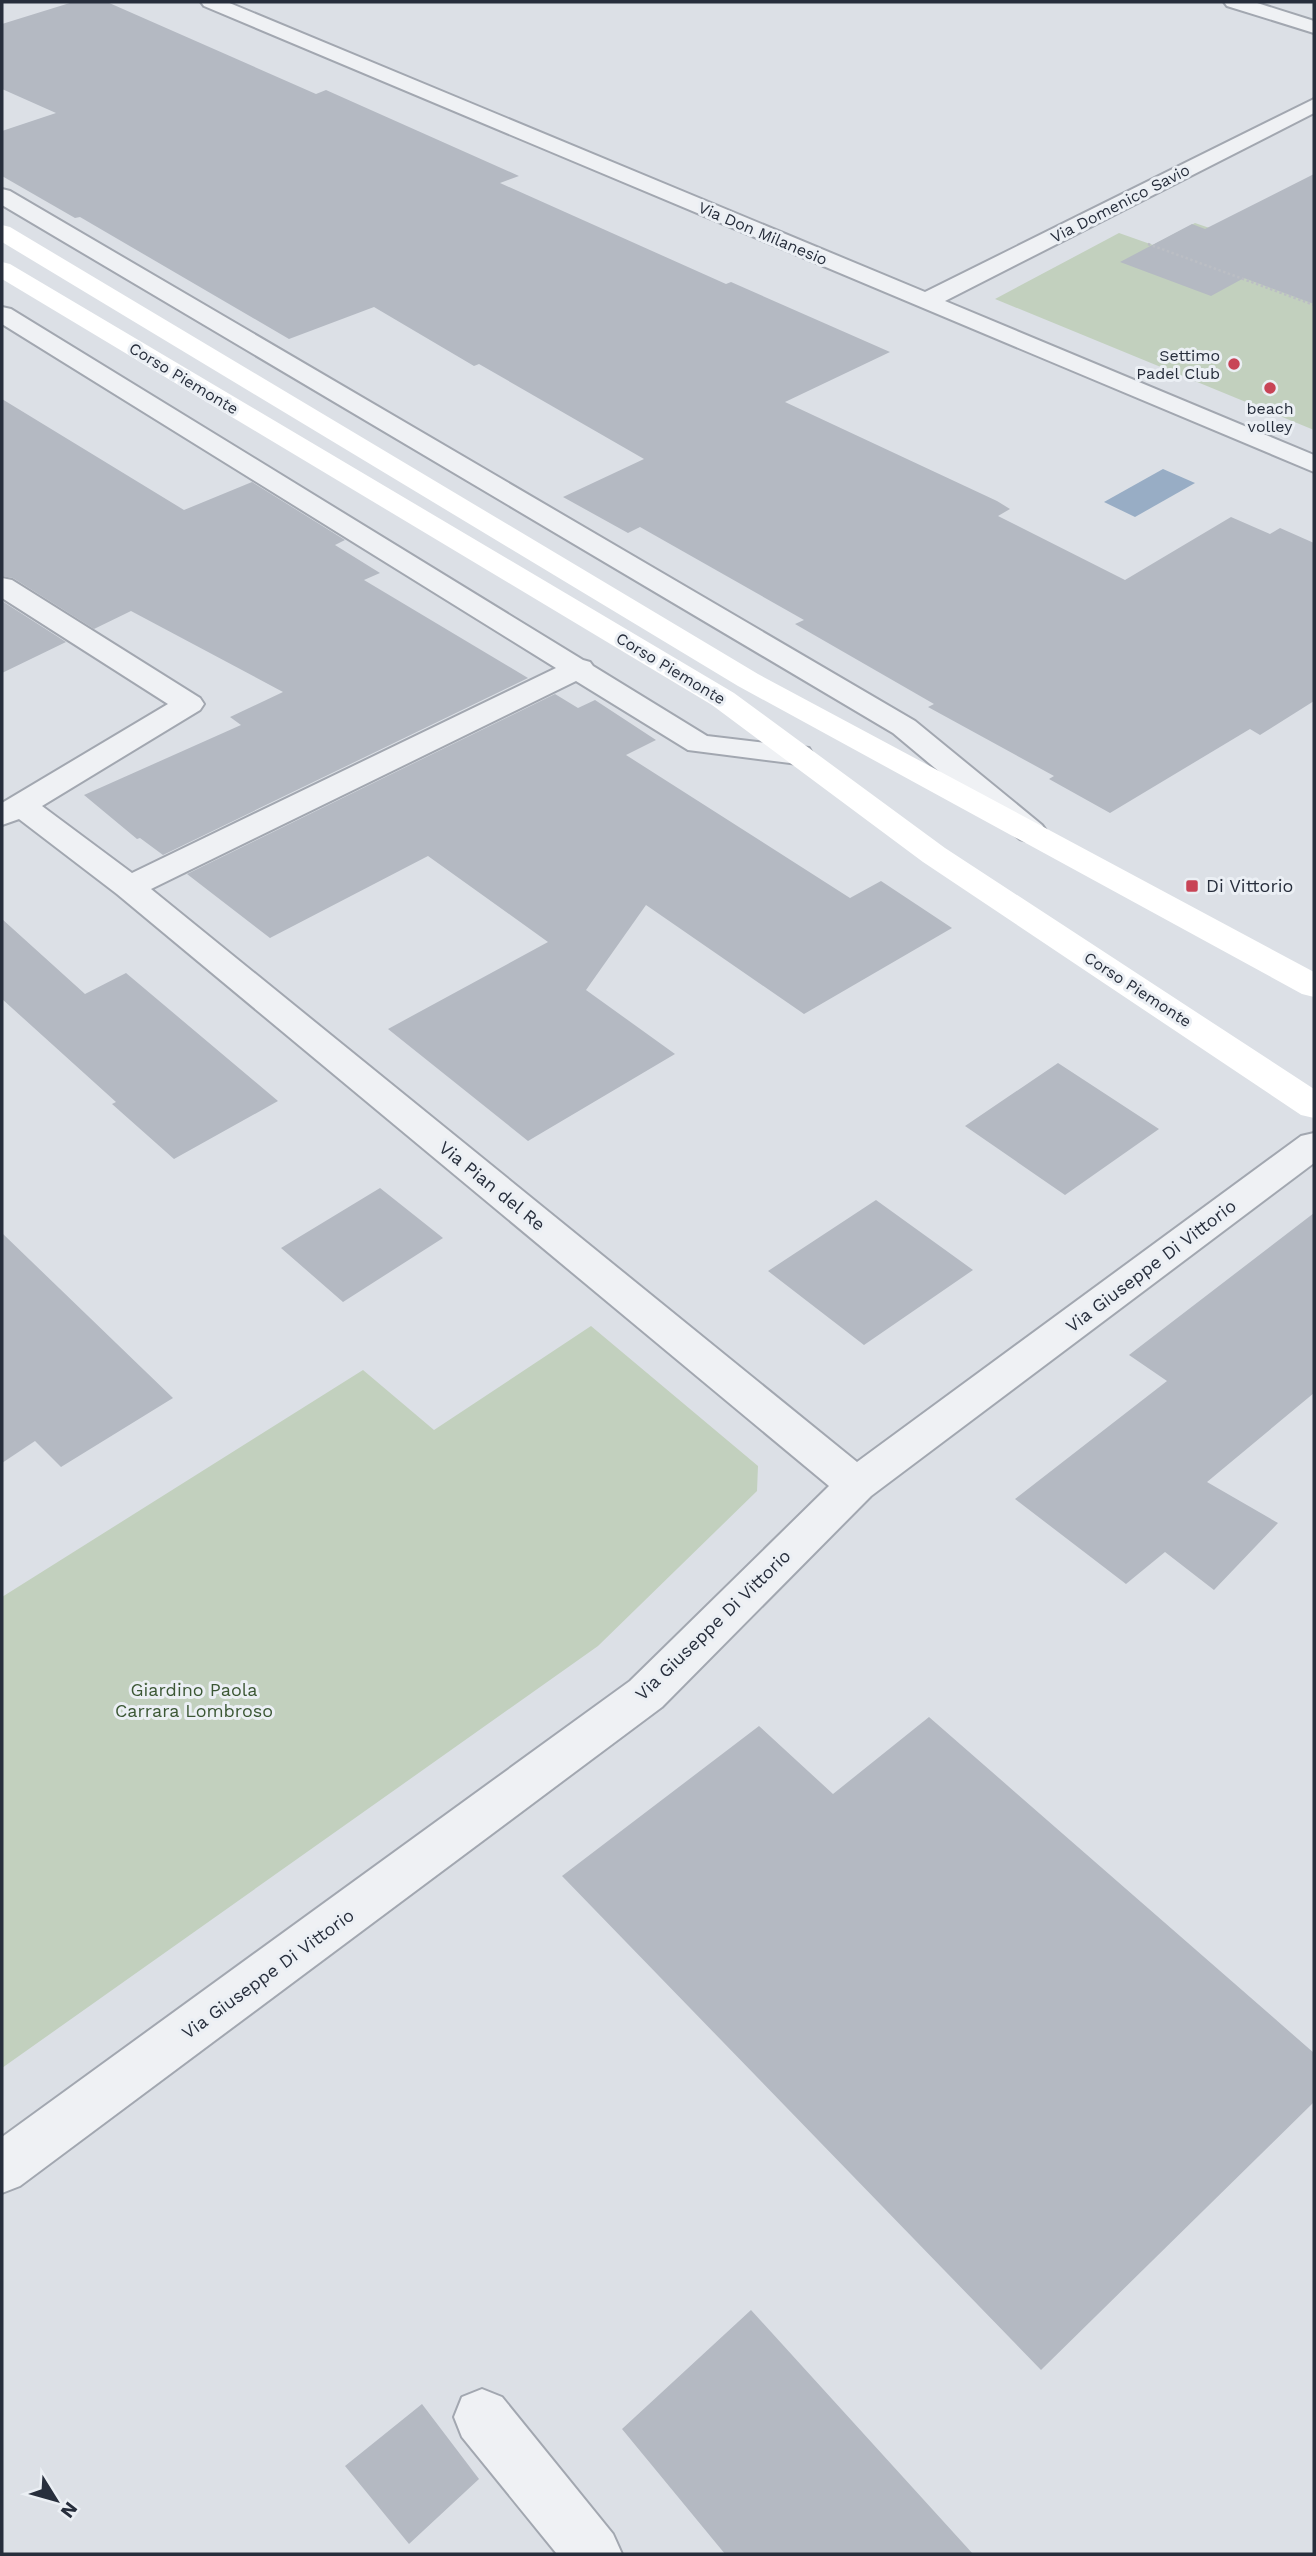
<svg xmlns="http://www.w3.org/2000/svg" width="1316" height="2556" font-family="'Work Sans',sans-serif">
  <rect width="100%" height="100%" fill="#dce0e6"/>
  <path fill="#c2d0be" d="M1195 223 1314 264V430L995 299 1119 233 1153 245Z
    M591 1326 758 1466 757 1491 598 1646 2 2068V1597L363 1370 434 1430Z"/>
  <path fill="#98adc5" d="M1163 469 1195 483 1135 517 1104 502Z"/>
  <path fill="#b4b9c2" d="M73 2H107L316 94 326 90 519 176 500 183 726 284 731 282 890 352 785 402 997 501 1010 509 998 516 1125 580 1231 517 1270 534 1280 528 1314 543V701L1260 735 1250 729 1110 813 1049 779 1054 776 928 707 934 704 795 624 804 620 640 527 628 533 563 497 644 459 479 364 474 366 374 307 289 339 80 217 75 218 2 176V131L56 113 2 89V24Z
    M1314 174V304L1244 278 1211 296 1120 262 1192 224 1205 229Z
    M2 399 184 510 252 482 345 540 335 545 380 573 364 580 528 678 163 855 140 838 137 839 84 795 241 725 230 717 283 692 131 611 94 629 13 578 2 576Z
    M2 601 66 642 2 673Z
    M555 694 578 708 595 700 656 740 626 755 850 898 881 881 952 928 804 1014 646 905 586 990 675 1054 528 1141 388 1029 548 942 428 856 270 938 187 874Z
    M2 919 85 994 126 973 278 1101 174 1159 112 1104 116 1102 2 999Z
    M1058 1063 1159 1129 1065 1195 965 1126Z
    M380 1188 443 1238 343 1302 281 1248Z
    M876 1200 973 1270 864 1345 768 1271Z
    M1314 1213V1393L1207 1482 1278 1523 1214 1590 1165 1552 1126 1584 1015 1499 1167 1381 1129 1355Z
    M2 1233 173 1398 61 1467 35 1441 2 1463Z
    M929 1717 1314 2053V2102L1041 2370 562 1876 759 1726 833 1794Z
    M751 2310 973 2554H725L622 2429Z
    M422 2404 479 2479 409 2544 345 2466Z"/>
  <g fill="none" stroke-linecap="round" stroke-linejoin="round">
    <g stroke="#a2a7b0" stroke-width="4">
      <path id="street" d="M201 2H227L925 292 1314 99V113L945 301 1314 455V472L204 6Z
        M1224 2H1254L1314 21V33L1227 6Z
        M2 189 10 191 915 721 1042 825 1047 832 1042 839 1031 842 1020 839 893 733 2 205Z
        M2 307 11 309 583 660 590 662 593 666 707 736 809 748 813 755 809 762 798 764 688 750 576 681 151 889 857 1462 1301 1136 1314 1133V1163L871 1496 662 1707 20 2186 2 2193V2137L630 1681 829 1486 117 894 19 819 2 825V803L168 704 2 598V578L12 580 200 698 204 704 200 710 42 806 132 873 556 668 2 324Z
        M482 2389 502 2397 613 2534 622 2554H557L462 2437 454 2417 462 2397Z"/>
    </g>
    <path stroke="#bbbec4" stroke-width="2.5" stroke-dasharray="2.5 2.5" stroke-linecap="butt" d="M1148 244 1314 305"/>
    <use href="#street" fill="#eff1f4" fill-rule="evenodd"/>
    <path fill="#fff" fill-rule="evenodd" d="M2 225 10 227 758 674 1314 972V997L1302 994 738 686 2 242Z
      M2 262 10 264 734 693 945 848 1314 1089V1118L1301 1115 923 862 712 705 2 279Z"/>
  </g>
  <g fill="#c84456" stroke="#ebeff4" stroke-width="2.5">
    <circle cx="1234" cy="364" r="7"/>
    <circle cx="1270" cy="388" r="7"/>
    <rect x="1185" y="879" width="14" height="14" rx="3.5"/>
  </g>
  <g text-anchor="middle" stroke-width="6" stroke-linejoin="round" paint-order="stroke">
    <g font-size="16" fill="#272e3c" stroke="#ebeff4">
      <text transform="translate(1120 203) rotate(-27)" y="6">Via Domenico Savio</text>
      <text transform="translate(763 233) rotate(23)" y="6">Via Don Milanesio</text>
      <text transform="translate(184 378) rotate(31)" y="6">Corso Piemonte</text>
      <text transform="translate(671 668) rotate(31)" y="6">Corso Piemonte</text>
      <text transform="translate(1138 989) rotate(33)" y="6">Corso Piemonte</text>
    </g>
    <g font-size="16" fill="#272e3c" stroke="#ebeff4" text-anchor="end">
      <text x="1220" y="361">Settimo<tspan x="1220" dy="18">Padel Club</tspan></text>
      <text x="1270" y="414" text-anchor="middle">beach<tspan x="1270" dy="18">volley</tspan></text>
    </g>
    <g font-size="18" fill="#272e3c" stroke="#ebeff4" text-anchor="start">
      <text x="1206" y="892">Di Vittorio</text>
    </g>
    <g font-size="18" fill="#272e3c" stroke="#ebeff4">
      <text transform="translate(492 1186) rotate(39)" y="6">Via Pian del Re</text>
      <text transform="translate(1151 1266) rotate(-37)" y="6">Via Giuseppe Di Vittorio</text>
      <text transform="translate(713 1625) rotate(-44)" y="6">Via Giuseppe Di Vittorio</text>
      <text transform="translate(268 1974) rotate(-36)" y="6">Via Giuseppe Di Vittorio</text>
    </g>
    <g font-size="18" fill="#3b5734" stroke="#ebeff4">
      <text x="194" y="1696">Giardino Paola<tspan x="194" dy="21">Carrara Lombroso</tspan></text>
    </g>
  </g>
  <rect width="1316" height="2556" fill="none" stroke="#272e3c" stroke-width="7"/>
  <g transform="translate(56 2500) rotate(127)" stroke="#ebeff4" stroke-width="5" paint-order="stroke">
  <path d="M0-5L12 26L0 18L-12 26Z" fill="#272e3c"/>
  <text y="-10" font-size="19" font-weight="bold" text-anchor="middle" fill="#272e3c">N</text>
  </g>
</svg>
